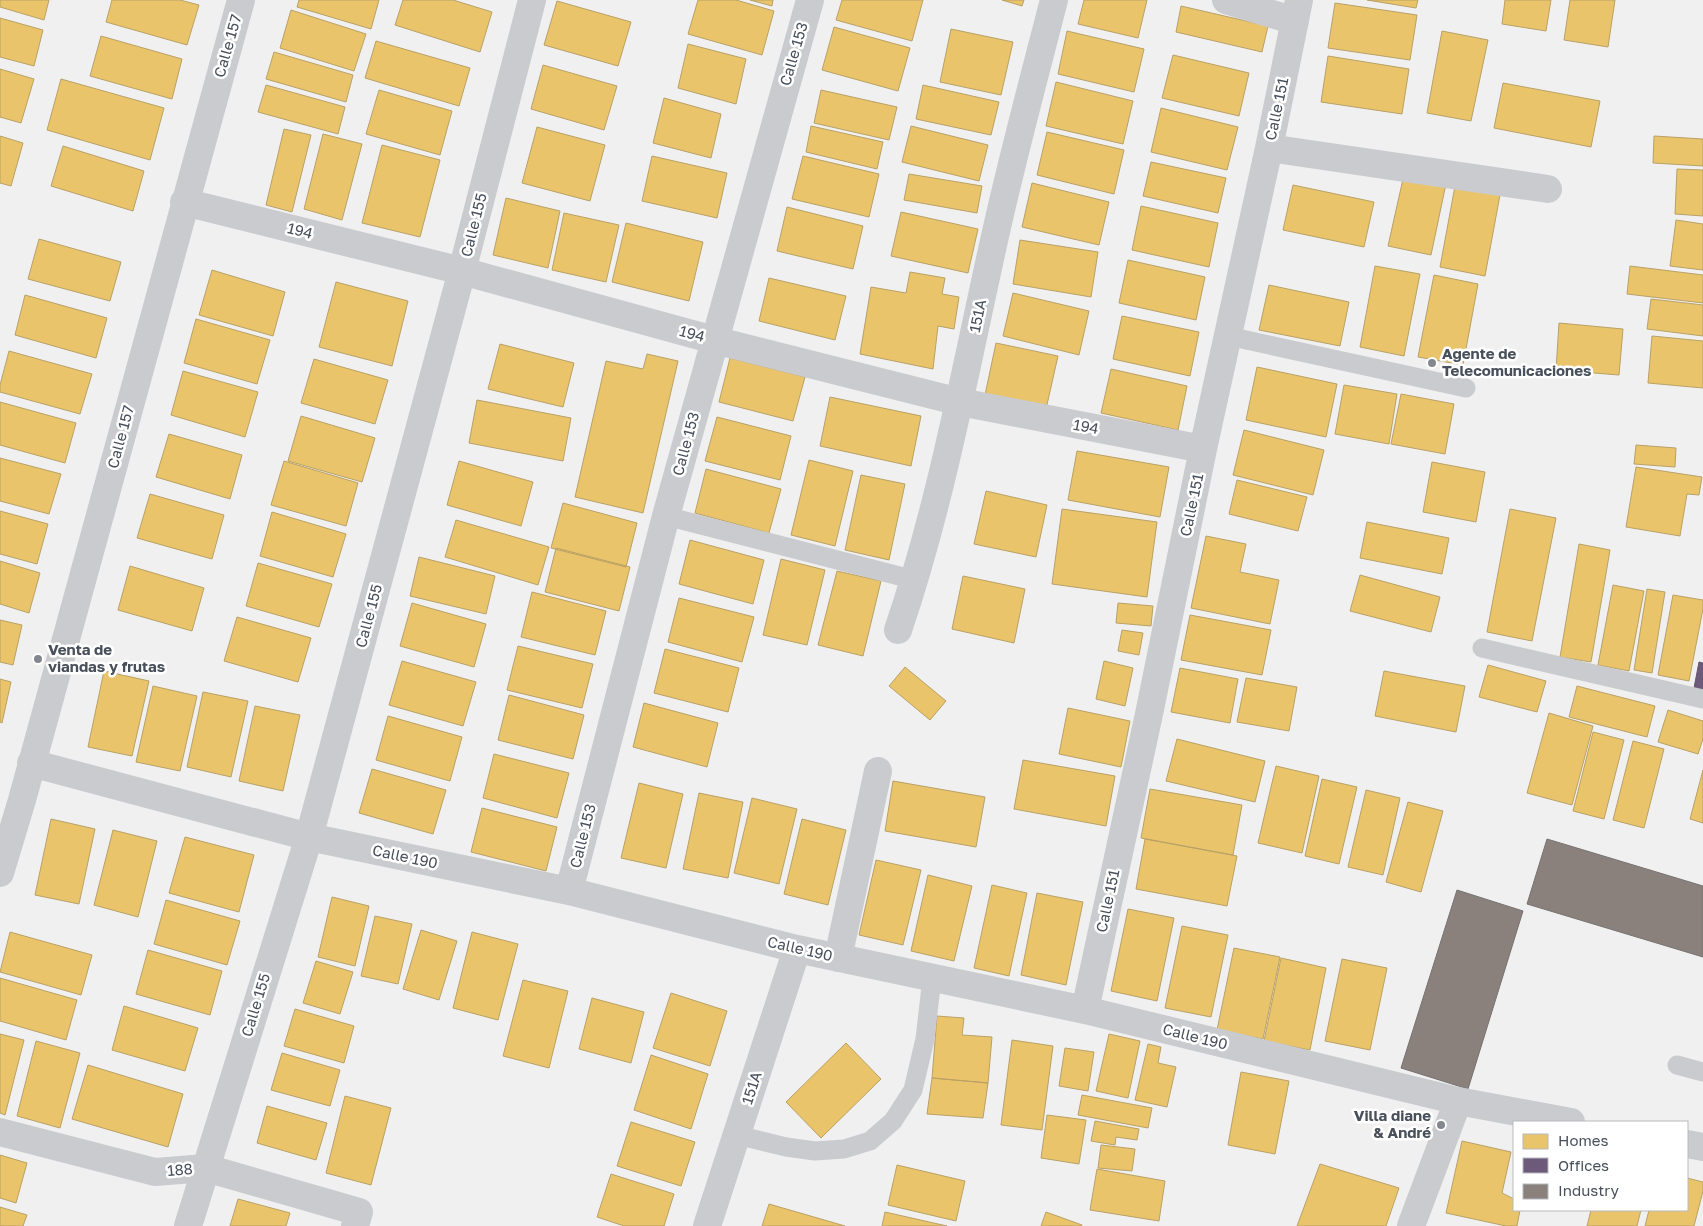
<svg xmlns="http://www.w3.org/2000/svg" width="1703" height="1226" font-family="'Golos Text',sans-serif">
  <rect width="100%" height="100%" fill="#f0f0f0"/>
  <path fill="#e9c46a" stroke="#b9a166" d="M0 0H49L44 20 0 7Z
    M112 0H180L199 5 187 45 106 22Z
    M299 0H379L371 29 297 7Z
    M403 0H453L492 12 480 52 395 25Z
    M698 0H736L774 11 762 55 688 34Z
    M750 0H773L772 6Z
    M842 0H923L912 41 836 20Z
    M1002 0H1024L1022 6Z
    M1084 0H1147L1138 38 1078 24Z
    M1367 0H1418L1416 8Z
    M1505 0H1551L1546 31 1502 24Z
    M1570 0H1615L1608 47 1564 40Z
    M557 1 631 22 618 66 544 45Z
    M1335 3 1417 15 1410 60 1328 48Z
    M1181 6 1268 26 1262 52 1176 32Z
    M291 10 366 34 354 71 280 48Z
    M0 18 43 30 34 66 0 57Z
    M834 27 910 48 898 91 822 70Z
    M951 29 1013 42 1001 95 940 82Z
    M1067 31 1144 49 1134 92 1058 74Z
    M1442 31 1488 40 1471 121 1427 113Z
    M101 36 182 59 172 99 90 76Z
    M376 41 470 68 459 106 365 78Z
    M688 44 746 59 736 104 678 88Z
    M274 52 353 75 346 102 266 79Z
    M1173 55 1249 73 1239 116 1162 98Z
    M1328 56 1409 69 1402 114 1321 102Z
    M543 65 617 86 604 130 531 109Z
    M0 69 34 79 21 123 0 117Z
    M61 79 164 108 150 160 47 130Z
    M1056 82 1133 101 1123 144 1046 126Z
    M1503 83 1600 101 1591 147 1494 128Z
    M266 85 345 107 338 134 258 112Z
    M923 85 999 102 991 135 916 119Z
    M379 90 452 111 440 155 366 134Z
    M821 90 897 107 889 140 814 123Z
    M664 98 721 114 711 158 653 143Z
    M1161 108 1238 127 1227 170 1151 152Z
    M811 126 883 142 877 169 806 152Z
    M911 126 988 145 979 181 902 162Z
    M537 127 605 145 590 201 522 183Z
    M284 129 311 135 292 212 266 205Z
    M1047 132 1124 150 1114 194 1037 175Z
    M323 134 362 144 342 220 304 209Z
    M0 136 23 143 11 186 0 183Z
    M1654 136 1703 139V166L1653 163Z
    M382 145 440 160 420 237 362 223Z
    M63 146 144 171 133 211 51 186Z
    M652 156 727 173 717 218 642 201Z
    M803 156 879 174 869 217 792 199Z
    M1151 162 1226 178 1218 213 1143 196Z
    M1677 169 1703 170V216L1675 214Z
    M1405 170 1447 179 1431 255 1388 246Z
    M909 174 982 186 977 213 904 200Z
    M1032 183 1109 202 1099 245 1022 227Z
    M1293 185 1374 202 1364 247 1283 230Z
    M1455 186 1500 195 1485 276 1440 267Z
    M506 198 560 211 548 268 493 255Z
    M1141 206 1218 223 1209 267 1132 250Z
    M787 207 863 226 853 269 777 251Z
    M901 212 978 229 968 273 891 256Z
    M564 213 619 225 606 282 552 270Z
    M1676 220 1703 224V270L1670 266Z
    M626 223 703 242 689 301 612 282Z
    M39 239 121 262 110 301 28 279Z
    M1020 240 1098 252 1091 297 1013 284Z
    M1128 260 1205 277 1196 320 1119 303Z
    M1375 266 1420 274 1404 356 1360 347Z
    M1630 266 1703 275V303L1627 294Z
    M212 270 285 292 273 336 199 315Z
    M910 272 945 278 942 294 959 297 954 329 938 326 933 369 860 354 871 287 906 293Z
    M1434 275 1478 284 1463 365 1418 357Z
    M769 278 846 296 835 340 759 321Z
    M336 282 408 301 392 366 319 347Z
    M1269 285 1349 302 1340 346 1259 330Z
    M1013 293 1089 311 1079 355 1003 336Z
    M25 295 107 318 96 358 15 335Z
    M1651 299 1703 305V336L1647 329Z
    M1122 316 1199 332 1190 376 1113 359Z
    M196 319 270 340 257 384 184 363Z
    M1559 323 1623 329 1619 375 1556 370Z
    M1652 336 1703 341V388L1648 383Z
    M996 343 1058 356 1046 409 985 395Z
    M500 344 574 363 563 407 488 389Z
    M9 351 92 374 80 414 0 392V385Z
    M647 354 678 361 643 513 575 497 606 361 643 369Z
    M730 358 805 377 793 421 719 402Z
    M314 359 388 380 375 424 301 403Z
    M1257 367 1337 384 1326 437 1246 420Z
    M1111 369 1187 386 1178 430 1101 413Z
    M183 371 258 392 245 437 171 415Z
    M1344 385 1397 394 1389 444 1335 434Z
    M1401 394 1454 404 1445 454 1391 444Z
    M830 397 921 416 911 466 820 446Z
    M477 400 571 418 563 461 469 443Z
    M0 402 76 423 65 463 0 445Z
    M301 416 375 438 362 482 288 461Z
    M717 417 791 436 780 480 705 461Z
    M1244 430 1324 450 1313 495 1233 475Z
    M169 434 242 455 230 499 156 477Z
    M1636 445 1676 448 1675 467 1634 464Z
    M1077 451 1169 467 1160 517 1068 500Z
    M0 458 61 474 49 514 0 501Z
    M809 460 853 471 835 546 791 535Z
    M284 461 358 483 346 526 271 505Z
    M459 461 533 482 521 526 447 505Z
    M1432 462 1485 472 1476 522 1423 512Z
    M1636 467 1702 477 1699 495 1687 494 1680 536 1626 527Z
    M706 469 781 489 769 533 695 513Z
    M861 475 905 484 889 560 845 550Z
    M1237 480 1307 497 1298 531 1229 514Z
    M986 491 1047 505 1036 557 974 544Z
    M150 494 224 515 212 559 137 538Z
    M563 503 637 523 626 567 551 548Z
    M1062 509 1157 522 1147 597 1052 584Z
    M1510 509 1556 518 1532 641 1487 632Z
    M0 511 48 524 37 564 0 554Z
    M272 512 346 534 333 577 260 556Z
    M456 520 549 547 538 585 445 557Z
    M1367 522 1449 538 1442 574 1360 558Z
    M1206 536 1246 544 1240 572 1279 580 1270 624 1191 608Z
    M690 540 764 560 753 604 679 584Z
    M1579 544 1610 550 1591 662 1560 657Z
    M556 548 630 567 619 611 545 592Z
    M419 557 495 576 486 614 410 596Z
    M781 559 825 570 807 645 763 635Z
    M0 561 40 573 29 613 0 604Z
    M258 563 332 584 319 627 246 606Z
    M130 566 204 588 192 631 118 610Z
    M837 571 881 581 863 656 818 645Z
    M1360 575 1440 597 1431 632 1350 611Z
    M963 576 1025 589 1014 643 952 629Z
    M1613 585 1644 591 1629 671 1598 665Z
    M1647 589 1665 592 1652 673 1634 670Z
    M532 592 606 611 595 655 521 637Z
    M1673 595 1703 600V609L1689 681 1658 675Z
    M679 598 754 617 742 662 668 642Z
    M412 603 486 624 474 667 400 646Z
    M1118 603 1153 606 1151 626 1116 623Z
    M1190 615 1271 630 1262 675 1181 660Z
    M237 617 311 638 298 682 224 661Z
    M0 620 22 625 13 665 0 662Z
    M1122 630 1143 633 1139 655 1118 651Z
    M518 646 593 664 582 708 507 690Z
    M665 649 739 668 728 712 654 693Z
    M402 661 476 682 463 726 389 705Z
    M1104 661 1133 668 1125 706 1096 699Z
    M1488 665 1546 681 1537 712 1479 697Z
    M905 667 946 701 930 720 889 686Z
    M1180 668 1238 679 1230 723 1171 712Z
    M104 671 149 681 132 756 88 747Z
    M1384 671 1465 686 1456 732 1375 716Z
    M1246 678 1297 687 1289 731 1237 722Z
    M0 679 11 682 2 723 0 722Z
    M153 686 197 696 180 771 136 762Z
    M1577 686 1655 706 1647 737 1569 717Z
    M203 692 248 701 231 777 187 767Z
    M509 695 584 715 573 759 498 740Z
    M644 703 718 723 707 767 633 747Z
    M255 706 300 715 283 791 239 781Z
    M1068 708 1130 721 1121 767 1059 754Z
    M1668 710 1703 721V739L1698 754 1658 742Z
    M1549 713 1593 726 1572 805 1527 793Z
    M388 716 462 737 450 781 376 760Z
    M1593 732 1624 740 1604 819 1573 811Z
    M1177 739 1265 761 1255 802 1166 781Z
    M1633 741 1664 749 1644 828 1613 820Z
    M494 754 569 773 557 818 483 798Z
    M1023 760 1115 776 1106 826 1014 809Z
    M1276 766 1319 776 1302 853 1258 843Z
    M372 769 446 790 433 834 359 813Z
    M1703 770V823L1690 819Z
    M1322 779 1357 787 1339 864 1305 856Z
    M893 781 985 797 976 847 885 831Z
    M639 783 683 794 666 868 621 858Z
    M1150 789 1242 805 1233 855 1141 838Z
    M1366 790 1400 798 1383 875 1348 867Z
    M699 793 743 802 728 878 683 869Z
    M752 798 797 809 779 884 734 873Z
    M1408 802 1443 811 1421 892 1386 882Z
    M482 808 557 827 546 871 471 852Z
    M51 819 95 829 79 904 35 895Z
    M802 819 846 830 828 905 784 894Z
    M113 830 157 841 138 917 94 905Z
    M185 837 254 855 239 912 169 893Z
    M1145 839 1237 856 1227 906 1136 889Z
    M876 860 921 870 903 945 859 935Z
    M928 875 972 886 954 961 911 951Z
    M992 885 1027 893 1009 976 974 968Z
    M1037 893 1083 902 1066 985 1021 975Z
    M332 897 369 906 355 966 318 957Z
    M166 900 240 921 227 965 154 944Z
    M1128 909 1174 918 1157 1001 1111 991Z
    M375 916 412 924 398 984 361 976Z
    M1182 926 1228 935 1211 1017 1165 1008Z
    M421 930 457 941 439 1000 403 989Z
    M10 932 92 955 81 995 0 972Z
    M472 932 518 944 498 1020 453 1008Z
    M1234 948 1280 957 1263 1039 1217 1030Z
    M148 950 222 971 210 1015 136 994Z
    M1281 958 1326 968 1310 1050 1264 1041Z
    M1342 959 1387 968 1370 1050 1325 1041Z
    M316 961 353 972 340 1014 303 1003Z
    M0 978 77 1000 66 1040 0 1021Z
    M523 980 568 991 549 1068 503 1056Z
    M671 993 727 1011 710 1066 653 1048Z
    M592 998 644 1012 631 1063 579 1049Z
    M124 1006 198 1028 185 1071 112 1050Z
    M295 1009 354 1026 344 1063 284 1046Z
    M937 1016 964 1018 962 1035 992 1037 988 1083 932 1078Z
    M0 1034 24 1040 5 1115 0 1113Z
    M1109 1034 1140 1041 1128 1098 1096 1091Z
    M1012 1040 1053 1046 1042 1130 1001 1125Z
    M36 1041 80 1053 60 1128 17 1116Z
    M846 1043 881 1079 821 1138 786 1102Z
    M1148 1044 1161 1047 1158 1063 1176 1067 1167 1107 1135 1100Z
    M1065 1048 1094 1052 1088 1091 1059 1086Z
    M282 1053 340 1070 330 1106 271 1090Z
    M651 1055 708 1074 691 1129 634 1110Z
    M88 1065 183 1094 168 1147 72 1119Z
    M1241 1072 1289 1081 1275 1154 1228 1145Z
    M932 1078 988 1083 983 1118 927 1114Z
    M1082 1095 1152 1108 1148 1128 1078 1115Z
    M345 1096 391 1108 371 1185 326 1173Z
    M267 1106 327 1123 316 1160 257 1143Z
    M1047 1115 1086 1120 1079 1164 1041 1158Z
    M1095 1121 1139 1129 1137 1140 1116 1137 1115 1145 1091 1141Z
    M631 1122 695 1142 681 1186 617 1166Z
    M1462 1141 1511 1152 1502 1193 1514 1199V1210H1520L1517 1226H1506L1446 1213Z
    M1101 1145 1135 1149 1132 1171 1098 1168Z
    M0 1155 27 1163 16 1203 0 1198Z
    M1320 1164 1399 1188 1386 1226H1297Z
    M897 1165 965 1181 956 1221 888 1205Z
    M1097 1169 1165 1181 1159 1221 1090 1210Z
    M611 1174 674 1194 664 1226H624L597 1217Z
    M1687 1178 1703 1182V1191L1694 1226H1645L1649 1210H1687Z
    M238 1199 290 1213 286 1226H230Z
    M769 1204 845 1226H762Z
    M0 1207 27 1215 23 1226H0Z
    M1591 1210H1641L1637 1226H1587Z
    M885 1212 947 1226H882Z
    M1046 1212 1082 1225V1226H1041Z"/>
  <path fill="#6d597a" stroke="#625671" d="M1699 662 1703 663V690L1694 688Z"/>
  <path fill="#8a817c" stroke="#767272" d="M1547 839 1703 886V957L1527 904Z
    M1457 890 1523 911 1468 1089 1401 1068Z"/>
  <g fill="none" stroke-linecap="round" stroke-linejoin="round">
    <path stroke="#cacbce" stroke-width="19" d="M1228 336 1466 388
      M666 516 915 580
      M1482 648 1703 699
      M1677 1065 1703 1072
      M737 1135 786 1147 815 1151 844 1149 870 1141 893 1121 913 1090 925 1039 932 978"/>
    <path stroke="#cacbce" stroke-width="28" d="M1226 0 1295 21
      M1269 148 1548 189
      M184 202 462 271 714 340 960 402 1203 449
      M898 630C943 498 967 359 998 223 1015 148 1035 74 1054 0
      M31 763 309 837 569 891 797 949 1085 1010 1458 1101 1571 1122
      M0 873 22 800 241 0
      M569 891 666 516 810 0
      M838 958 878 771
      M1085 1010 1149 714 1203 449 1269 148 1299 0
      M0 1132 155 1172 206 1168 359 1212 355 1226
      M1687 1144 1703 1147
      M188 1226 309 837 462 271 532 0
      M707 1226 797 949
      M1411 1226 1458 1101"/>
  </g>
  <g fill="#83888f" stroke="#fff" stroke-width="2">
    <circle cx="1432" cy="363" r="5"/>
    <circle cx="38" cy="659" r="5"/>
    <circle cx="1441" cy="1125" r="5"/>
  </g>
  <g text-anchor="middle" stroke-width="5" stroke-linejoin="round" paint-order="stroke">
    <g font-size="15" fill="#48505b" stroke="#fff">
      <text transform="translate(228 46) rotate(-74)" y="5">Calle 157</text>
      <text transform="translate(794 54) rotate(-74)" y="5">Calle 153</text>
      <text transform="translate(1277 109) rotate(-78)" y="5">Calle 151</text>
      <text transform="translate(474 225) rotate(-76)" y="5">Calle 155</text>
      <text transform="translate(300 231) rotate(14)" y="5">194</text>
      <text transform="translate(978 316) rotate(-78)" y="5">151A</text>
      <text transform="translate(692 334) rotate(15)" y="5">194</text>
      <text transform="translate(1086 427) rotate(11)" y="5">194</text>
      <text transform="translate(121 437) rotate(-75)" y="5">Calle 157</text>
      <text transform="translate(686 444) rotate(-75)" y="5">Calle 153</text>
      <text transform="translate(1192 505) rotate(-78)" y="5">Calle 151</text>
      <text transform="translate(369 616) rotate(-75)" y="5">Calle 155</text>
      <text transform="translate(583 836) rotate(-76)" y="5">Calle 153</text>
      <text transform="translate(405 857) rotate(12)" y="5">Calle 190</text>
      <text transform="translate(1108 901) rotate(-78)" y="5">Calle 151</text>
      <text transform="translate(800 949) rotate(13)" y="5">Calle 190</text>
      <text transform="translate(256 1005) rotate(-73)" y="5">Calle 155</text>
      <text transform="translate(1195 1037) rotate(14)" y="5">Calle 190</text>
      <text transform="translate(752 1088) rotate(-72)" y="5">151A</text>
      <text transform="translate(180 1170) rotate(-5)" y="5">188</text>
    </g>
    <g font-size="15" font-weight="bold" fill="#48505b" stroke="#fff" text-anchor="start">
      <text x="1442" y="359">Agente de<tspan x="1442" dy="17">Telecomunicaciones</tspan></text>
      <text x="48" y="655">Venta de<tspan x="48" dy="17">viandas y frutas</tspan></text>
      <text x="1431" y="1121" text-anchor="end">Villa diane<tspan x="1431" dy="17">&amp; André</tspan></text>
    </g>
  </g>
  <rect x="1513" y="1121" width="175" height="90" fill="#ffffff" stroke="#b6b9bd"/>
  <rect x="1523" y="1134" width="25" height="15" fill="#e9c46a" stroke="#b6b9bd"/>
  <text x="1558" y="1146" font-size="15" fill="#48505b">Homes</text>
  <rect x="1523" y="1158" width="25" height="15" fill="#6d597a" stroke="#b6b9bd"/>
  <text x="1558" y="1171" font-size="15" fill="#48505b">Offices</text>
  <rect x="1523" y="1184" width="25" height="15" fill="#8a817c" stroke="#b6b9bd"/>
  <text x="1558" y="1196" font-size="15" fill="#48505b">Industry</text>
</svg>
